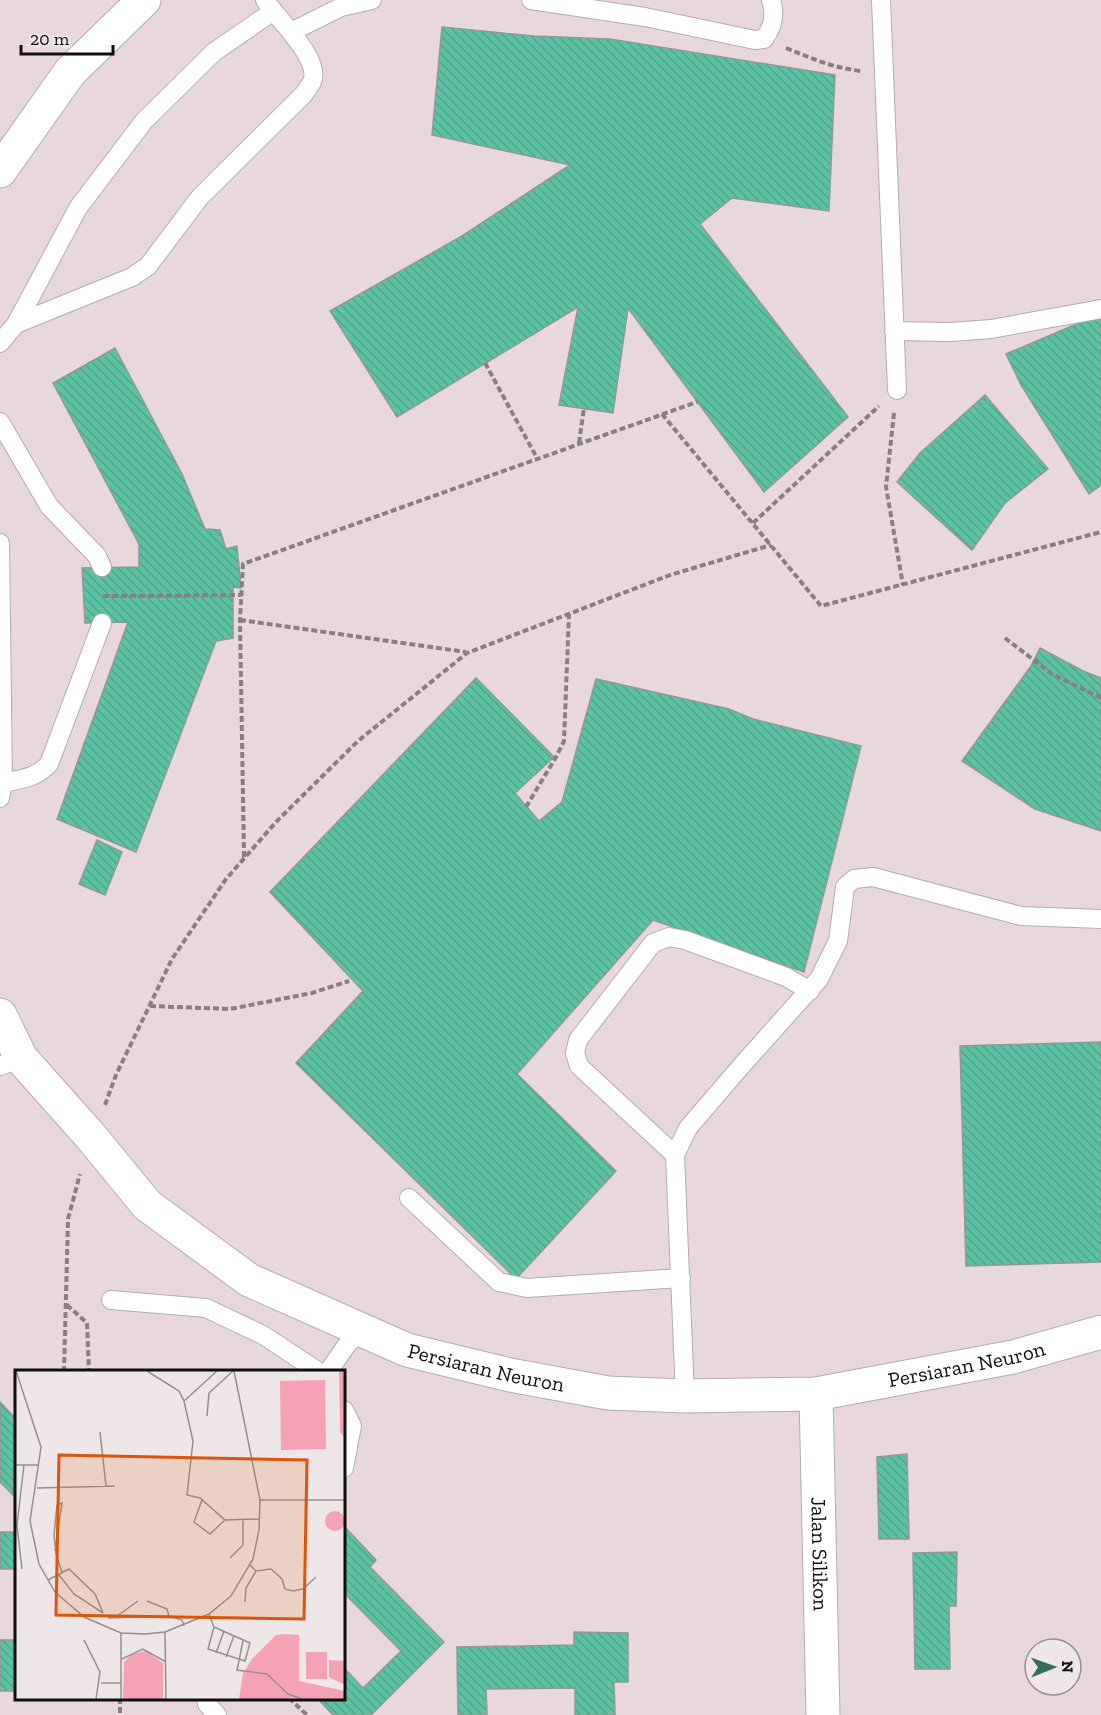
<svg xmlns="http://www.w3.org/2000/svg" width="1101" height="1715" font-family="'Zilla Slab',serif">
  <defs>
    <pattern id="building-back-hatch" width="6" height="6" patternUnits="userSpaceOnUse" patternTransform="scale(1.5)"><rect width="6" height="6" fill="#5dc2a4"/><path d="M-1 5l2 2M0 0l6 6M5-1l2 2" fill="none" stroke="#50a68c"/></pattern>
  </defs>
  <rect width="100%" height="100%" fill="#eee6e7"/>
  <path fill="#e9d8db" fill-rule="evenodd" d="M0 0H1101V1715H0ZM16 1372H344V1698H16ZM1035 1649H1071V1685H1035Z"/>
  <path fill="url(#building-back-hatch)" stroke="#919895" stroke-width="1.5" d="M442 27 534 36 610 39 835 75 829 211 732 198 700 224 848 417 764 492 628 308 613 413 559 405 578 307 397 417 330 311 462 236 570 165 432 135Z
    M1101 315V485L1089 494 1021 385 1006 354 1088 319Z
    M115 348 182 474 205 529 220 530 226 549 237 546 241 588 233 587V638L216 641 136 852 57 819 128 622 85 623 82 568 139 567V544L53 383Z
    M985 395 1048 469 1005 503 972 550 897 482 920 453Z
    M1040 648 1083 671 1101 678V831L1035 809 962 761 1031 666Z
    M476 678 554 757 515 793 539 821 562 802 596 679 729 709 753 719 861 746 804 972 653 920 517 1074 616 1171 516 1279 296 1063 363 991 270 892Z
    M97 840 122 852 105 895 79 884Z
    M1101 1042V1262L966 1266 960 1046Z
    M0 1402 16 1419V1453L15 1455 16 1457V1498L0 1482Z
    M907 1454 909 1539H879L877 1457Z
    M344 1526 376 1560 370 1567 444 1642 371 1715H333L317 1698H344V1668L363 1688 401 1651 344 1593Z
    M0 1532H16V1569H0Z
    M957 1552 956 1606H949L950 1669H915L913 1553Z
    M574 1632 628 1633V1682H614L615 1715H575V1688L486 1689 487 1715H458L457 1647 574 1645Z
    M0 1640H16V1691H0Z"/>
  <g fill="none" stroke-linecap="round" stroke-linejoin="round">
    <g stroke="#b4acad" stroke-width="20">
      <path id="service" d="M531 0 645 17 755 40 764 39C773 27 776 15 771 0
        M881 0 897 390
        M291 32 341 7 372 0
        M16 324 132 277 148 266 200 197 304 94C306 90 310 86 312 82 322 59 277 19 265 0
        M894 331 951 332 991 329 1101 309
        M0 343 16 324 78 208 144 121 214 52 272 12
        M0 422 49 506 97 556 102 567
        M0 543 3 783 0 798
        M3 783C21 779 36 778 49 764L102 623
        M0 1066 21 1058
        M675 1155 579 1066 575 1053 578 1040 653 943 669 937 685 940 786 977 810 991
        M409 1198 499 1282 527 1288 681 1278
        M111 1300 206 1308 263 1335 319 1372
        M328 1372 348 1343 363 1331
        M685 1396 675 1155 688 1128 743 1064 819 979 838 941 845 887 854 879 873 877 1021 916 1101 919
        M344 1410 352 1426 344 1468
        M206 1698 207 1704 217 1715"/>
    </g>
    <g stroke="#b4acad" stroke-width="35">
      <g id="tertiary">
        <path d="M0 171 70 72 144 0"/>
        <path id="s1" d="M0 1015 21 1058 93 1139 147 1205 249 1280 407 1350 510 1375 608 1393 685 1396 816 1394 1013 1357 1101 1332"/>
        <path id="s2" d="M816 1394 823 1715"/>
      </g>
    </g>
    <path stroke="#868081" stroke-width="4" stroke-dasharray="6 3" stroke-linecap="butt" d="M786 48C811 58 833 68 861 71
      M485 363 537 458
      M894 413 886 487 903 585
      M662 414 821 606 1101 532
      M579 443 584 408
      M753 523 879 406
      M103 596 241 595
      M240 620 466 652
      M1005 638 1052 674 1101 698
      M526 807 556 757 564 741 569 614
      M244 857 240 620 243 564 697 402
      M150 1006 230 1009 312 993 349 981
      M105 1105 116 1075 172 959 226 879 277 821 358 741 467 653 670 575 771 545
      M67 1305 87 1323 89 1372
      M64 1372 68 1219 80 1174
      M120 1698V1715
      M289 1698 307 1715"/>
    <use href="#service" stroke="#fff" stroke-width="18"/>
    <use href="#tertiary" stroke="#fff" stroke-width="33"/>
  </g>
  <g text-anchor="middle" stroke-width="6" stroke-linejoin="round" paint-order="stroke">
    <g font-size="21" fill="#110e0f" stroke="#eee6e7">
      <text dy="7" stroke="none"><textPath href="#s1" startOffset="1108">Persiaran Neuron</textPath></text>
      <text dy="7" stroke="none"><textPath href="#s1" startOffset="622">Persiaran Neuron</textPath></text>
      <text dy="7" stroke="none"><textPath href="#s2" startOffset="160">Jalan Silikon</textPath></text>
    </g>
  </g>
  <g transform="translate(15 1370)">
    <rect width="330" height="330" fill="#eee6e7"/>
    <path d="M324 1H330V69L325 62ZM310 10 311 79 266 80 265 11ZM310 151a10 10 0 1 1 20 0a10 10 0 1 1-20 0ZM270 264 284 265V311L330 321V329H224L228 303 237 289 261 265ZM131 281 148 293V329H108L109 292 116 285ZM291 282H312V309H291ZM314 290 330 291V315L314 307Z" fill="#f6a2b5"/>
    <path fill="none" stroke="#969091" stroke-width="1.5" d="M1 1 26 77 15 151 24 194 40 222 69 247 106 263 130 264 150 262 194 244 216 226 238 189 244 160 245 130 219 1M132 1 164 21 169 31 178 71 172 125 185 128 210 150 245 149M169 31 202 1M192 46 194 23 218 1M85 62 91 116M0 95H24M22 118 100 116M187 130 179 152 195 164 210 150M245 130H330M40 181 47 133 42 135 39 165 41 184 47 202M215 188 228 175V149M235 195 241 201 256 199 267 209 270 219 278 221 288 219 301 207M7 199 2 155 9 95M44 205 59 224 88 243M33 210 54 199 80 224 88 243M132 231 152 239 154 246M230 232 231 218 241 201M194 244 199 257 193 279 230 291 235 273 199 257M102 246 123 231M93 248 154 246 167 250 169 256M150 262 151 329M106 263V329M69 270 85 302 81 329M228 271 222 300 252 304 273 324 287 329M201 283 209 261M211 287 219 266M107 289 128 279 151 292M86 313H106"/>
    <path fill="#dd550c" fill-opacity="0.15" stroke="#dd550c" stroke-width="3" d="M44 85 292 90 289 249 41 245Z"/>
    <rect width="330" height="330" fill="none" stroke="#110e0f" stroke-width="3"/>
  </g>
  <g transform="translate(1053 1667) rotate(89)"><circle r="28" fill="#eee6e7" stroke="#969091" stroke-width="1.5"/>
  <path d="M0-4.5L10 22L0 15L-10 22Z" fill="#306f5d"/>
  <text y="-9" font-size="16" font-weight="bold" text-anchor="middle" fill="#110e0f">N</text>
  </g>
  <path d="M21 45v9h92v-9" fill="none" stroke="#110e0f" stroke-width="3"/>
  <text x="30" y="45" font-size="18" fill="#110e0f" stroke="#eee6e7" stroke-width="4.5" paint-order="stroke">20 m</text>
</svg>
